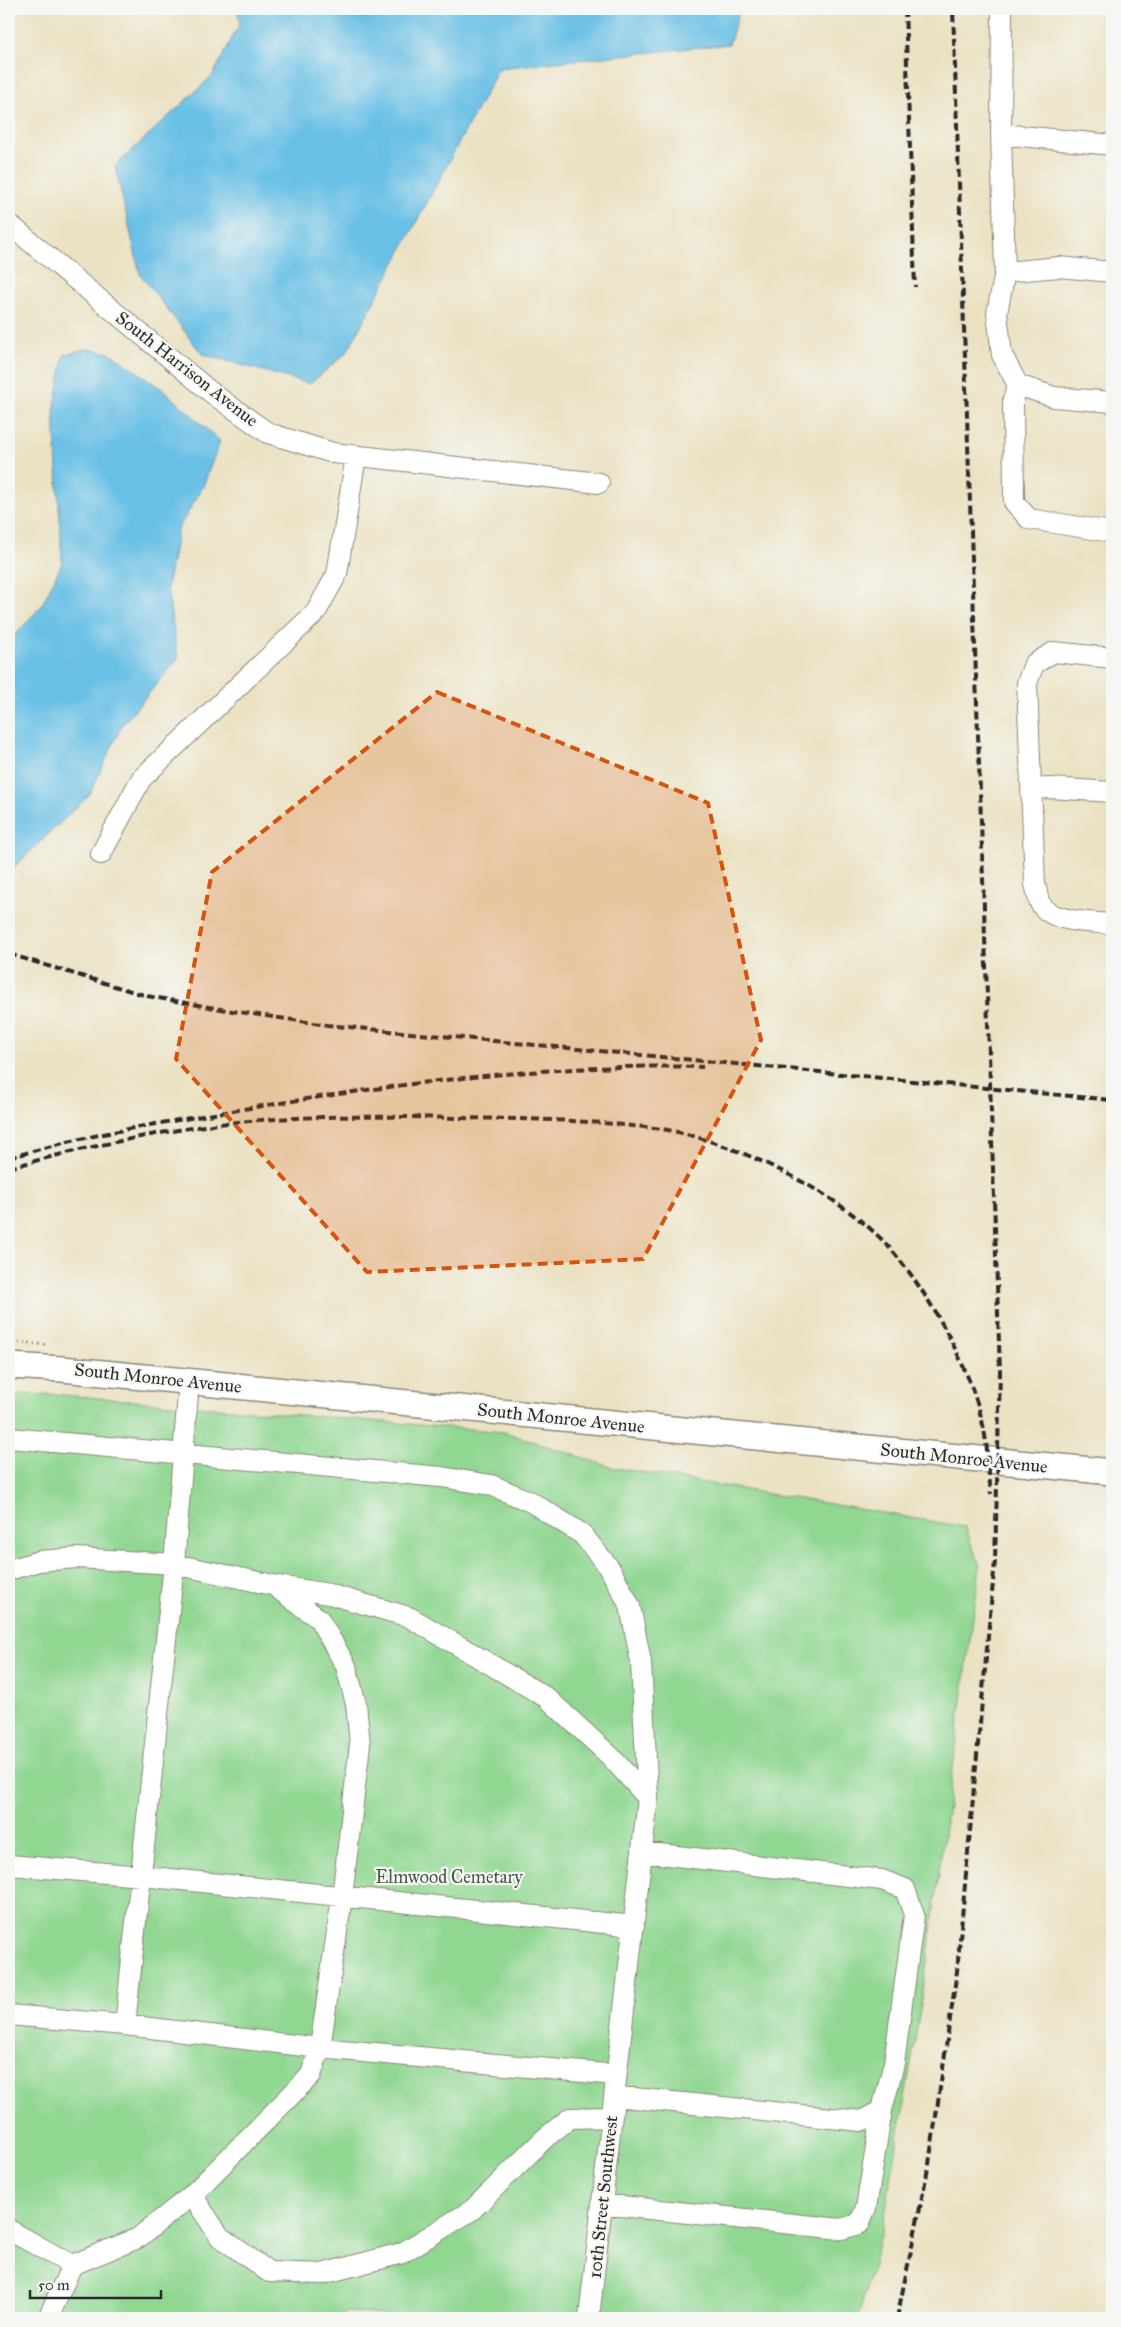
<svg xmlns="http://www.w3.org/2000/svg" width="1121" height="2327" font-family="'IM FELL Great Primer',serif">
  <rect width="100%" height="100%" fill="#f6f6f2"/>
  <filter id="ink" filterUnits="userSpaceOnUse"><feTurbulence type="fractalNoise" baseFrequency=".02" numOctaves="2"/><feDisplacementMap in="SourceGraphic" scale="10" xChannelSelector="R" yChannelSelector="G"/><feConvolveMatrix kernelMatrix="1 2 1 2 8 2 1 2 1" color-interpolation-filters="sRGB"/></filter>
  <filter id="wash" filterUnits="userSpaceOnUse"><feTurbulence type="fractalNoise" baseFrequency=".0096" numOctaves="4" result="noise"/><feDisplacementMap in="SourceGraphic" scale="20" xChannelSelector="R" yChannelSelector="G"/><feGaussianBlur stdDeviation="1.12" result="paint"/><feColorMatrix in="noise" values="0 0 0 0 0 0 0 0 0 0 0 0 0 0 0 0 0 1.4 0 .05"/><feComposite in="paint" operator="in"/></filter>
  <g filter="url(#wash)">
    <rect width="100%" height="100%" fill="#ebe2c3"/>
    <path fill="#90d792" stroke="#5e815e" d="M51 1394 504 1432 611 1467 965 1527 980 1566 922 1999 882 2231 858 2318H418L347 2312 335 2318H9V1395Z"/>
    <path fill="#69c0e6" stroke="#4a7688" d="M237 9H740L729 44 499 68 347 352 310 384 202 354 140 274 115 166 213 75 240 23Z
      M86 349 110 353 165 391 220 441 202 489 178 529 167 588 178 659 122 725 90 794 9 872V642L42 605 62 563 54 412 64 355Z"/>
  </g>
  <g filter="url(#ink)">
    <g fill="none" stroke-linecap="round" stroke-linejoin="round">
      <g stroke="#8b8677" stroke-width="22">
        <path id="minor" d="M1002 9 1001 134 1005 272 997 313 1002 355 1018 385 1054 397 1112 402
          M1001 134 1112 145
          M9 224 213 394 268 433 333 453 599 483
          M1005 272 1059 267 1112 272
          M1018 385 1013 400 1014 502 1029 519 1112 532
          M1112 658 1054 652 1034 664 1027 683 1035 884C1037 890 1037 898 1040 903 1050 923 1093 922 1112 924
          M1031 789 1050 788 1112 792
          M101 854 141 779 316 612 337 574 356 456
          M9 1438 441 1477 491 1485 531 1502 582 1534 610 1569 630 1606 641 1662 648 1798 589 2318
          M9 1570 39 1561 77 1558 174 1564 273 1585 319 1619 346 1666 356 1704 360 1744 342 1897 320 2048 311 2075 192 2195 138 2238 72 2265 48 2318
          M277 1586 329 1594 409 1617 466 1650 547 1698 610 1756 648 1798
          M9 1865 142 1876 634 1926
          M9 2015 125 2025 320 2048 616 2075
          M125 2025 174 1564 189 1382
          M614 2096 861 2121 882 2110 894 2063 914 1915 905 1889 882 1880 642 1852
          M192 2195 220 2237 269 2272 322 2274 402 2253 472 2210 544 2139 570 2118 612 2117
          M602 2204 841 2229 859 2224 866 2208 882 2110
          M9 2230 72 2265"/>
      </g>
      <g stroke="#8b8677" stroke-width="28">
        <path id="major" d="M9 1366 62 1369 1112 1472"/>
      </g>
      <path stroke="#8b8677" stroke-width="3" stroke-dasharray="1 4" stroke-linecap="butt" d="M9 1341 47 1345"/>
      <use href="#minor" stroke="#fff" stroke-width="20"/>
      <use href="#major" stroke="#fff" stroke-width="25"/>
      <path stroke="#2b2b2b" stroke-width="4" stroke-dasharray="8 4" stroke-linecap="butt" d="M905 9 915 287
        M9 954 147 996 232 1011 327 1025 1112 1100
        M9 1158C90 1133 173 1121 256 1107 403 1083 554 1063 703 1067
        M9 1168C66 1152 125 1139 184 1129 275 1114 367 1116 458 1118 516 1119 574 1119 632 1126 645 1127 660 1128 673 1131 742 1146 839 1193 887 1245 926 1288 967 1361 981 1417 988 1442 988 1469 991 1494
        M897 2318 929 2164 957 1971 995 1561 1000 1372 953 9"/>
    </g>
  </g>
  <path fill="#d5540f" fill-opacity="0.2" stroke="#d5540f" stroke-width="4" stroke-dasharray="10 6" stroke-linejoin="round" d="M437 692 708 803 761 1040 643 1259 367 1272 176 1059 212 872Z"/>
  <g text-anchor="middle" stroke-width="4.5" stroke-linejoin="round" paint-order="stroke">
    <g font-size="18" fill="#2b2b2b" stroke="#f6f6f2">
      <text transform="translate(187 369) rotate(38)" y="6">South Harrison Avenue</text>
      <text transform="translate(158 1378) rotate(6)" y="6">South Monroe Avenue</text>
      <text transform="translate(561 1418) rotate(6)" y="6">South Monroe Avenue</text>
      <text transform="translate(964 1458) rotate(6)" y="6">South Monroe Avenue</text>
      <text transform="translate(603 2197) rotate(-84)" y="6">10th Street Southwest</text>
    </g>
    <g font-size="18" fill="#445645" stroke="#f6f6f2">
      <text x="449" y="1883">Elmwood Cemetary</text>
    </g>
  </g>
  <rect width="1121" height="2327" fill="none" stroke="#f6f6f2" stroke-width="30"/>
  <path d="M30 2290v8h131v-8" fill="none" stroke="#2b2b2b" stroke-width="2.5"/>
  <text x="38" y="2290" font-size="15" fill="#2b2b2b" stroke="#f6f6f2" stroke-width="4" paint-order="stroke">50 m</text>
</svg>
